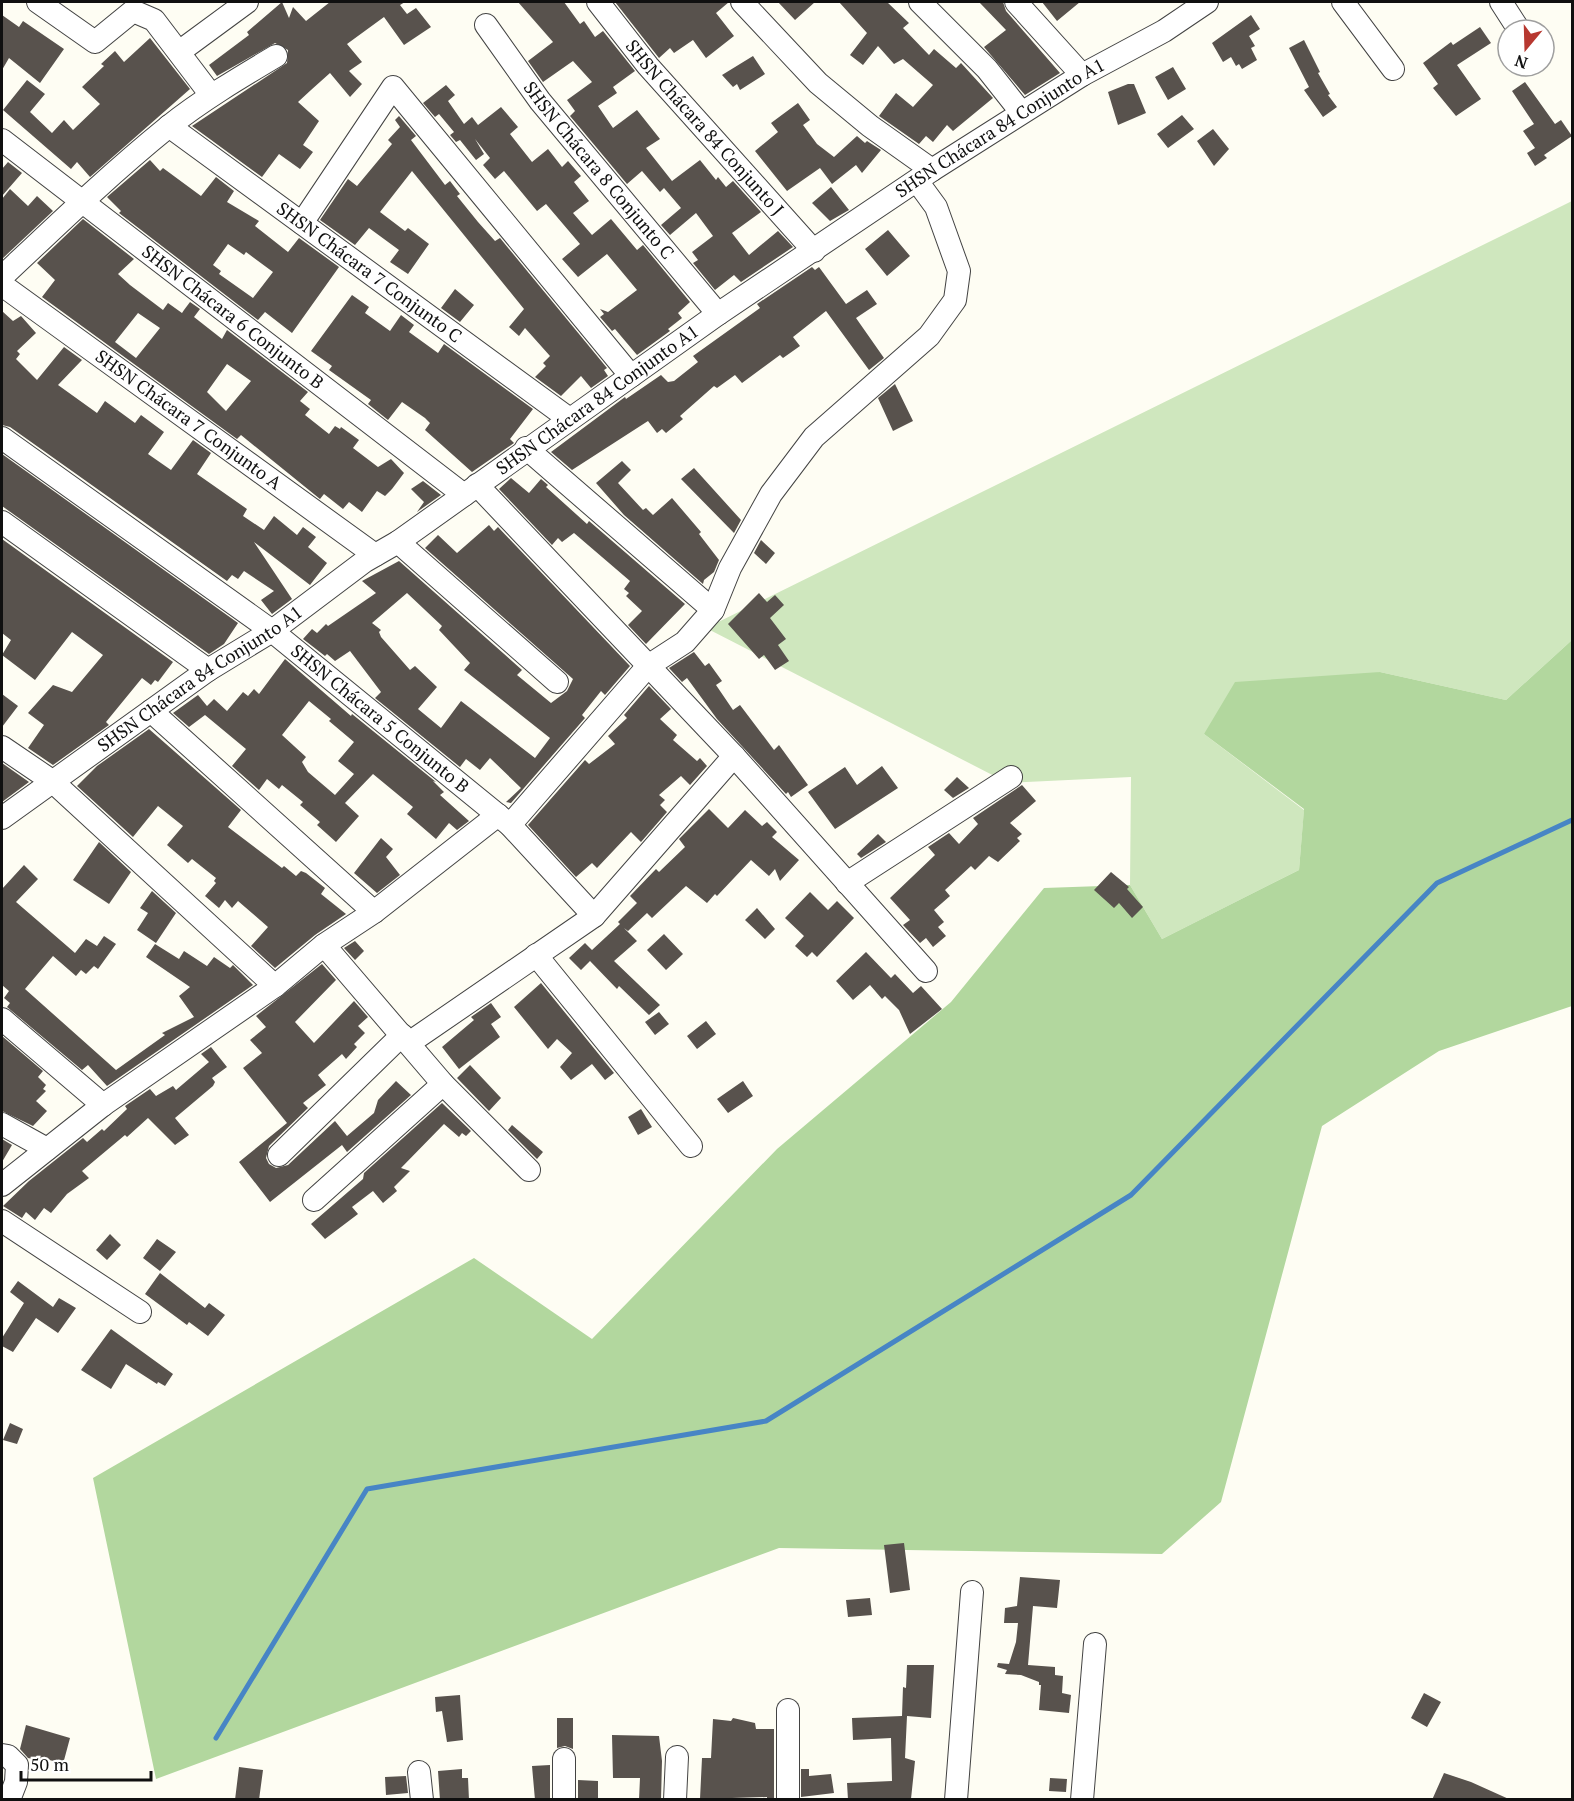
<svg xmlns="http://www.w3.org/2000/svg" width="1574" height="1801" font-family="'PT Serif',serif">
  <rect width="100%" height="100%" fill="#fefdf3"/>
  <path fill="#cfe7be" d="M1572 201V640L1506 700 1380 672 1204 734 1304 810 1299 870 1162 939 1130 885 1131 777 1008 783 706 628Z"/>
  <path fill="#b2d79e" d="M1572 640V1006L1439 1051 1322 1126 1221 1502 1162 1554 779 1548 156 1779 93 1478 474 1258 592 1339 777 1149 951 1002 1044 888 1130 885 1162 939 1299 870 1304 809 1204 734 1235 682 1380 672 1506 700Z"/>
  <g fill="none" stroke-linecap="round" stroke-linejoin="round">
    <path stroke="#4785c5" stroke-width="5" d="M216 1738 367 1489 766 1421 1131 1195 1437 883 1572 820"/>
  </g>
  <path fill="#58524d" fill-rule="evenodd" d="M282 2 289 18 293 7 306 21 330 2H405L400 5 407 14 416 8 431 27 404 45 384 17 347 44 362 62 349 71 362 84 350 97 330 73 311 90 298 102 319 121 303 145 313 152 300 169 279 154 262 177 192 126 287 63 288 50 275 43 217 76 209 65 249 35 247 32Z
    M518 2H564L580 24 584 21 595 37 603 31 635 71 613 87 617 93 598 106 613 128 637 110 660 139 646 148 672 181 700 160 716 180 718 177 726 187 733 181 761 212 732 233 749 255 778 231 793 247 741 282 734 275 715 290 693 263 698 260 692 252 713 236 696 213 670 235 661 225 681 208 664 188 660 192 642 171 627 184 581 129 570 116 575 111 567 100 592 82 573 61 543 82 528 61 553 42Z
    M615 2H729L716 13 734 36 706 58 693 40 674 53 670 48 659 58Z
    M778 2H815L795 20Z
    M839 2H887L909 23 903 28 929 55 934 49 956 68 961 63 993 98 953 131 947 125 933 142 926 136 919 144 879 116 896 93 913 107 933 85 903 59 894 64 878 46 863 65 850 55 867 33Z
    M979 2H1003L1006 11 1060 73 1025 95 984 47 1006 30Z
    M1042 2H1080L1057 21Z
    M2 15 19 27 23 21 64 49 40 83 9 58 2 70Z
    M1251 15 1260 29 1249 36 1255 46 1251 48 1257 60 1242 69 1239 64 1236 66 1231 57 1223 62 1212 43Z
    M1480 27 1491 43 1457 65 1481 99 1456 116 1433 88 1438 84 1423 63 1451 42 1453 45Z
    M150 38 190 89 90 177 77 162 71 169 3 110 27 80 45 94 30 112 52 133 64 120 73 130 100 104 82 87 104 66 101 64 115 51 124 62Z
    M1304 40 1320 72 1318 73 1330 94 1328 95 1337 107 1323 117 1304 90 1309 87 1289 48Z
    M753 56 765 74 740 90 737 84 733 87 722 75Z
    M1173 67 1186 89 1168 100 1155 77Z
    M1525 82 1555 124 1561 120 1572 136 1544 155 1547 158 1535 166 1527 153 1535 148 1523 131 1534 124 1512 91Z
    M1128 84H1134L1146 113 1118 125 1108 92Z
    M446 85 455 95 448 101 464 124 472 117 478 125 501 107 518 127 510 134 532 162 548 149 562 167 568 161 581 176 574 182 589 201 573 213 592 235 611 219 637 250 643 245 690 302 678 313 682 318 668 329 670 331 637 355 615 329 612 331 600 317 604 314 600 309 608 312 637 290 607 254 578 277 562 259 580 244 546 204 537 211 504 171 495 179 483 165 490 158 475 139 484 154 476 160 460 140 456 142 450 135 454 132 439 114 435 117 423 103Z
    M798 103 810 120 803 125 817 144 834 157 857 136 865 143 867 141 881 150 862 173 856 165 832 184 820 168 787 191 755 151 778 132 771 123Z
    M1182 115 1194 129 1168 148 1157 134Z
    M399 116 416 136 411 140 445 185 450 181 460 194 457 196 478 222 495 241 500 238 607 368 604 370 608 376 591 388 581 376 561 396 535 377 546 366 543 363 550 356 525 328 519 336 509 327 524 309 412 171 380 212 405 231 408 228 429 244 408 274 390 262 399 250 369 228 355 245 320 220 348 179 357 186 392 144 388 140 400 127 395 120Z
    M1213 129 1229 149 1214 166 1197 141Z
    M150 160 160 171 163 168 201 196 216 177 234 191 227 202 259 221 255 226 288 252 299 238 339 267 292 333 265 312 258 320 119 213 121 211 107 197ZM228 244 244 255 246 252 273 272 253 298 219 274 221 271 213 265Z
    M8 162 22 173 2 196V169Z
    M831 187 849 210 830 221 812 203Z
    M10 189 28 206 37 196 53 211 2 259V199Z
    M83 219 134 259 118 274 130 285 163 310 168 303 182 313 184 310 189 313 184 310 190 302 200 309 194 317 222 339 227 330 308 392 300 401 310 409 305 415 329 434 335 426 340 429 341 427 359 440 353 448 378 467 391 459 404 473 392 489 385 496 377 491 362 512 349 502 343 509 324 494 320 499 241 435 237 439 42 297 55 280 37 263ZM138 313 160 328 136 358 115 342ZM227 364 251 381 226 411 207 392Z
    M888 230 910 256 887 276 865 249Z
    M812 267 815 270 819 267 846 304 867 290 877 304 856 318 884 358 869 370 826 311 793 337 800 346 783 358 780 355 742 383 735 375 717 388 714 386 680 416 683 419 666 433 662 429 657 433 648 421 572 470 551 452 625 397 626 399 661 375 668 382 674 381 698 362 693 356 760 308 757 304Z
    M455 289 474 305 460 322 441 308Z
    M352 295 369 307 365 313 390 331 401 315 414 325 409 332 438 353 444 344 533 409 510 439 514 443 472 472 425 430 430 423 425 418 402 402 388 420 368 404 371 400 329 370 332 366 311 351Z
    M2 311 13 321 21 316 36 333 17 351 20 354 16 359 37 380 64 347 82 360 58 385 97 413 105 401 135 423 141 415 164 432 148 454 171 470 193 440 211 453 197 474 247 509 243 516 264 530 274 516 297 535 303 527 316 537 308 547 327 563 310 585 254 542 292 599 272 614 261 600 274 591 244 571 238 579 232 575 227 581 10 427 2 425Z
    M895 384 913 421 893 431 878 398Z
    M2 454 238 623 224 644 209 654 2 506Z
    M622 461 631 470 618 483 643 510 646 508 653 515 672 498 701 532 699 534 719 560 714 572 704 580 703 584 624 515 596 483Z
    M694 468 741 520 734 533 681 479Z
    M511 478 529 493 541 479 548 485 546 487 587 524 589 521 685 604 646 644 628 625 642 611 626 596 629 593 624 589 630 581 574 533 562 542 558 538 552 545 499 489Z
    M423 481 441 495 417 512 424 502 411 489Z
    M489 525 494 531 498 527 630 666 605 695 601 691 582 715 585 718 511 803 506 802 521 788 490 758 480 770 466 759 460 767 375 698 381 692 350 651 335 661 327 654 325 656 303 639 312 629 317 633 326 624 328 626 376 593 362 581 399 561 522 670 517 675 551 703 567 691 573 679 425 548 438 535 457 553ZM407 593 442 626 439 630 470 663 464 670 550 738 535 758 461 701 441 728 418 709 437 687 415 666 410 670 381 637 379 632 381 630 372 623Z
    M2 539 173 662 158 682 155 680 151 685 142 678 106 722 109 725 53 765 28 748 44 725 28 713 53 685 72 692 103 655 72 632 35 680 2 655 11 640 2 633Z
    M761 540 775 553 766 564 754 553Z
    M759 593 767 602 775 595 784 605 770 618 786 639 778 645 789 661 775 670 764 655 759 659 728 624Z
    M694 652 705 666 709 663 722 681 716 685 733 710 740 705 774 750 779 745 808 785 791 797 788 792 786 794 717 719 687 678 682 682 669 668Z
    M285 659 351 716 352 714 436 782 433 781 444 792 440 795 469 821 457 830 449 823 436 839 407 814 413 807 373 774 345 803 359 816 336 842 317 825 320 822 300 805 303 802 282 785 279 789 267 779 259 790 232 766 246 749 205 715 189 727 173 713 198 695 207 706 214 699 227 711 243 692 248 696 254 689 259 694ZM309 701 331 719 329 721 354 742 338 761 354 774 335 795 308 772 302 762 306 757 282 735Z
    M649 686 671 709 660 719 677 735 673 740 697 761 700 758 707 766 690 785 681 776 659 795 665 800 660 805 667 812 641 842 631 832 597 868 592 863 576 877 528 825 585 760 589 764 615 744 608 736 627 718 624 715Z
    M2 694 18 706 2 727Z
    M149 729 241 810 228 827 282 868 284 866 296 876 301 871 306 873 325 888 321 894 346 914 315 935 275 968 251 946 268 927 238 901 232 908 225 900 219 908 205 896 216 883 214 881 216 878 192 859 188 863 167 845 183 826 158 806 133 837 77 786 97 766Z
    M2 763 29 782 2 802Z
    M882 766 898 788 835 829 808 792 845 767 857 785Z
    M957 777 969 788 953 798 944 790Z
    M1022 785 1036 801 1010 823 1022 834 1017 838 1020 841 998 862 989 856 975 870 971 866 945 890 950 896 934 910 944 922 938 927 946 936 933 947 926 938 920 943 903 925 910 920 890 898 935 855 928 847 949 833 959 844 978 824 973 818Z
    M709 809 728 828 745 810 762 826 767 822 777 832 772 837 799 860 780 881 775 869 769 876 751 860 717 896 715 894 707 903 686 886 652 918 647 913 628 931 624 928 637 941 614 961 660 1005 649 1015 619 986 617 989 590 961 581 970 569 958 585 943 592 950 620 924 618 922 637 903 630 896 656 869 659 872 685 847 679 839Z
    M878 834 886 842 861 858 857 854Z
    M381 838 393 849 386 857 400 875 377 893 354 873Z
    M99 842 131 872 109 904 73 880Z
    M24 865 38 879 16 902 67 946 75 953 86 939 97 946 104 936 116 944 98 969 94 966 86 974 81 970 76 976 53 956 25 989 116 1070 165 1035 162 1033 194 1017 179 996 190 987 146 957 155 944 179 959 184 951 207 966 214 957 230 968 233 965 253 985 107 1086 88 1065 82 1070 7 1007 10 1003 4 998 9 991 2 985V889Z
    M1111 872 1129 887 1127 889 1143 907 1132 918 1119 903 1114 908 1094 890Z
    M152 891 176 913 156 943 137 930 148 913 140 908Z
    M810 892 828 910 837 901 854 918 817 957 812 952 807 957 795 946 804 936 785 918Z
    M757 908 775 929 765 939 745 920Z
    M664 934 683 954 666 970 647 950Z
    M355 941 364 951 355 960 344 948Z
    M866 952 891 978 895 974 913 993 921 986 942 1009 910 1034 899 1010 885 996 882 999 870 985 853 1000 836 981Z
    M322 964 336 980 295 1022 314 1043 354 1001 368 1017 358 1026 365 1033 354 1044 357 1047 346 1059 342 1054 318 1075 326 1085 303 1103 308 1108 269 1146 266 1158 269 1164 276 1168 288 1165 335 1121 347 1136 374 1113 378 1100 396 1081 411 1095 347 1152 342 1145 270 1202 239 1162 287 1123 243 1068 262 1053 250 1040 266 1027 256 1016Z
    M541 983 614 1073 605 1080 592 1064 571 1080 560 1067 572 1053 557 1039 548 1049 514 1007Z
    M491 1003 501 1017 491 1024 500 1037 459 1069 442 1047 474 1020 471 1017Z
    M659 1012 669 1024 655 1035 645 1022Z
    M706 1021 716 1034 697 1049 687 1036Z
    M2 1036 43 1071 38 1077 46 1085 43 1089 46 1091 36 1101 47 1111 33 1126 2 1111Z
    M211 1047 227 1067 212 1078 215 1082 213 1086 175 1118 189 1135 175 1145 148 1118 127 1137 125 1135 82 1171 89 1178 67 1194 51 1213 44 1208 35 1220 26 1212 22 1218 3 1206 29 1181 83 1138 87 1142 102 1129 104 1131 127 1109 125 1106 150 1089 156 1096 173 1086 176 1090 209 1062 201 1054Z
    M470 1065 501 1098 489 1111 457 1078Z
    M743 1081 753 1096 728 1113 717 1099Z
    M442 1103 471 1131 466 1136 462 1133 459 1137 444 1124 401 1168 410 1171 394 1187 397 1191 383 1203 373 1191 352 1207 358 1214 325 1239 311 1224 363 1179 364 1173Z
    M641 1109 652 1127 638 1135 628 1117Z
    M512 1125 543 1152 537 1159 508 1130Z
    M2 1139 12 1145 2 1162Z
    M110 1234 121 1245 107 1260 96 1250Z
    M157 1239 176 1252 160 1271 143 1258Z
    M160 1273 205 1308 209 1303 225 1315 208 1336 189 1322 187 1325 145 1294Z
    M18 1281 53 1307 59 1298 76 1308 58 1333 36 1318 13 1352 2 1346V1338L24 1303 10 1292Z
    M111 1329 173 1374 165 1386 158 1382 157 1384 126 1364 111 1389 81 1370Z
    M10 1423 23 1429 17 1444 3 1440Z
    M904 1543 910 1590 890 1593 884 1545Z
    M1020 1577 1060 1580 1057 1608 1033 1606 1028 1665 1055 1667V1675L1063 1676 1062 1693 1071 1695 1069 1713 1039 1710 1041 1685H1039V1682L1021 1675 1005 1674 1007 1670 997 1667 998 1663 1009 1664 1016 1642 1018 1623H1004L1005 1608 1017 1606Z
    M870 1598 872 1615 848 1617 846 1600Z
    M907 1665H934L931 1718 907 1716 905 1758 915 1761 911 1799 848 1800 847 1783 892 1781 891 1738 853 1740 852 1718 902 1716 903 1687 906 1688Z
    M1424 1693 1441 1702 1427 1727 1411 1718Z
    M460 1695 463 1740 447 1742 442 1711 436 1712 435 1697Z
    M557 1718H573V1749L565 1746 557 1748Z
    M733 1718 755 1723 756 1729H774V1800H767V1797L700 1799 702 1758H711L713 1719 731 1721Z
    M26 1725 70 1738 63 1764 43 1758 42 1761 28 1758 20 1749Z
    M612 1735 659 1736 662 1761 661 1800H639L640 1778H613Z
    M550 1765V1800H535L532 1766Z
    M239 1767 263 1770 259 1800H235Z
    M462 1769V1778H468L469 1800H440L438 1771Z
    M801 1769H809V1776L831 1774 834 1793 801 1797Z
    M1444 1773 1471 1782 1511 1800H1432Z
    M406 1776 408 1793 386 1795 385 1777Z
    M1050 1778 1067 1779 1066 1792 1049 1791Z
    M578 1780 598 1781V1800H578Z"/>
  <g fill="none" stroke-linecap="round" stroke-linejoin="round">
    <g stroke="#434343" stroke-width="24">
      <g id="minor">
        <path d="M38 2 95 42 133 11 154 20 211 95"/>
        <path id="s1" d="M598 2 648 66 814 251"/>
        <path d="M742 2 818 83 870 126 932 170"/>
        <path d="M920 2 987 69 1021 112"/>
        <path d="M1016 2 1082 75"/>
        <path d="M1343 2 1393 69"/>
        <path d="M1501 2 1519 30"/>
        <path id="s2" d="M486 25 540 101 718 314"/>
        <path d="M179 52 247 2"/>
        <path id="s3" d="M169 126 568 418"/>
        <path id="s4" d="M2 140 464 495"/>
        <path d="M302 223 393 87 631 376"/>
        <path d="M2 277C56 226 110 174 168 127 202 100 239 78 276 56"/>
        <path id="s5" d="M2 285 375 555"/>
        <path id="s6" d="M2 438 272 631 510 825 594 916"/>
        <path d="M526 448 713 610"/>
        <path d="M477 485 734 756 926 971"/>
        <path d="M2 522 208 670"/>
        <path d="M398 542 557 682"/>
        <path d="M151 711 374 912"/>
        <path d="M2 747 52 781 275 986"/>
        <path id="s7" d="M2 818 208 670 272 631 365 561 398 542 718 314 932 170 1082 75 1164 31 1207 2"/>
        <path d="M510 825 648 666 685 642 713 610 730 568 771 494 814 437 929 336 955 300 959 271 936 207 917 181"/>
        <path d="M847 883 1011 777"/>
        <path d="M324 945 443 1084 529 1170"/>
        <path d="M536 955 691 1146"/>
        <path d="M2 1019 103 1105"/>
        <path d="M409 1043 594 916 734 756"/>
        <path d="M2 1124 47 1149"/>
        <path d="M279 1155 402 1035"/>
        <path d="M2 1185 103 1105 275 986 324 945 374 912 498 815"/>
        <path d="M314 1200 443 1084"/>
        <path d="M2 1221 140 1312"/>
        <path d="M788 1710V1800"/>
        <path d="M2 1755 8 1756 17 1765 16 1782 9 1800"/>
        <path d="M564 1759V1800"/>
        <path d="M419 1772 422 1800"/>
        <path d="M675 1800 677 1757"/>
        <path d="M956 1800 972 1592"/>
        <path d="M1082 1800 1095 1644"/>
      </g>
    </g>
    <use href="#minor" stroke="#fff" stroke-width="22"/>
  </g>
  <g text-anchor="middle" stroke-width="6" stroke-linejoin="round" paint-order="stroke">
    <g font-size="18" fill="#101010" stroke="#fff">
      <text dy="6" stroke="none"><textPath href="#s1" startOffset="165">SHSN Chácara 84 Conjunto J</textPath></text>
      <text dy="6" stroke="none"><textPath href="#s7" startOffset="1214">SHSN Chácara 84 Conjunto A1</textPath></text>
      <text dy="6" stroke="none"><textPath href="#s2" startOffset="184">SHSN Chácara 8 Conjunto C</textPath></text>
      <text dy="6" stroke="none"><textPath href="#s3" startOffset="248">SHSN Chácara 7 Conjunto C</textPath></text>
      <text dy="6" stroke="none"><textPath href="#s4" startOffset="291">SHSN Chácara 6 Conjunto B</textPath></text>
      <text dy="6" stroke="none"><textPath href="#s7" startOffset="728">SHSN Chácara 84 Conjunto A1</textPath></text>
      <text dy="6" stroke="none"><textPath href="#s5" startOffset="230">SHSN Chácara 7 Conjunto A</textPath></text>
      <text dy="6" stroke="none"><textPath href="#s7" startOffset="242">SHSN Chácara 84 Conjunto A1</textPath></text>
      <text dy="6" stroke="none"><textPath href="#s6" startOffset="471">SHSN Chácara 5 Conjunto B</textPath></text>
    </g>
  </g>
  <rect width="1574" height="1801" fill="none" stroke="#101010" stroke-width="6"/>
  <g transform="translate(1526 48) rotate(199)"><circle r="28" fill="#ffffff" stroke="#9f9f9f" stroke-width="1.5"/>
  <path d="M0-4.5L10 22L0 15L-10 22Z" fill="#b73830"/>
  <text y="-9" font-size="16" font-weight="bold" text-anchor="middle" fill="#101010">N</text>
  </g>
  <path d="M21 1771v9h130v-9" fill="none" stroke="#101010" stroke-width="3"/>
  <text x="30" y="1771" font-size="18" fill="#101010" stroke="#ffffff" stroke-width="4.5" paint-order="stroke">50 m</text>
</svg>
